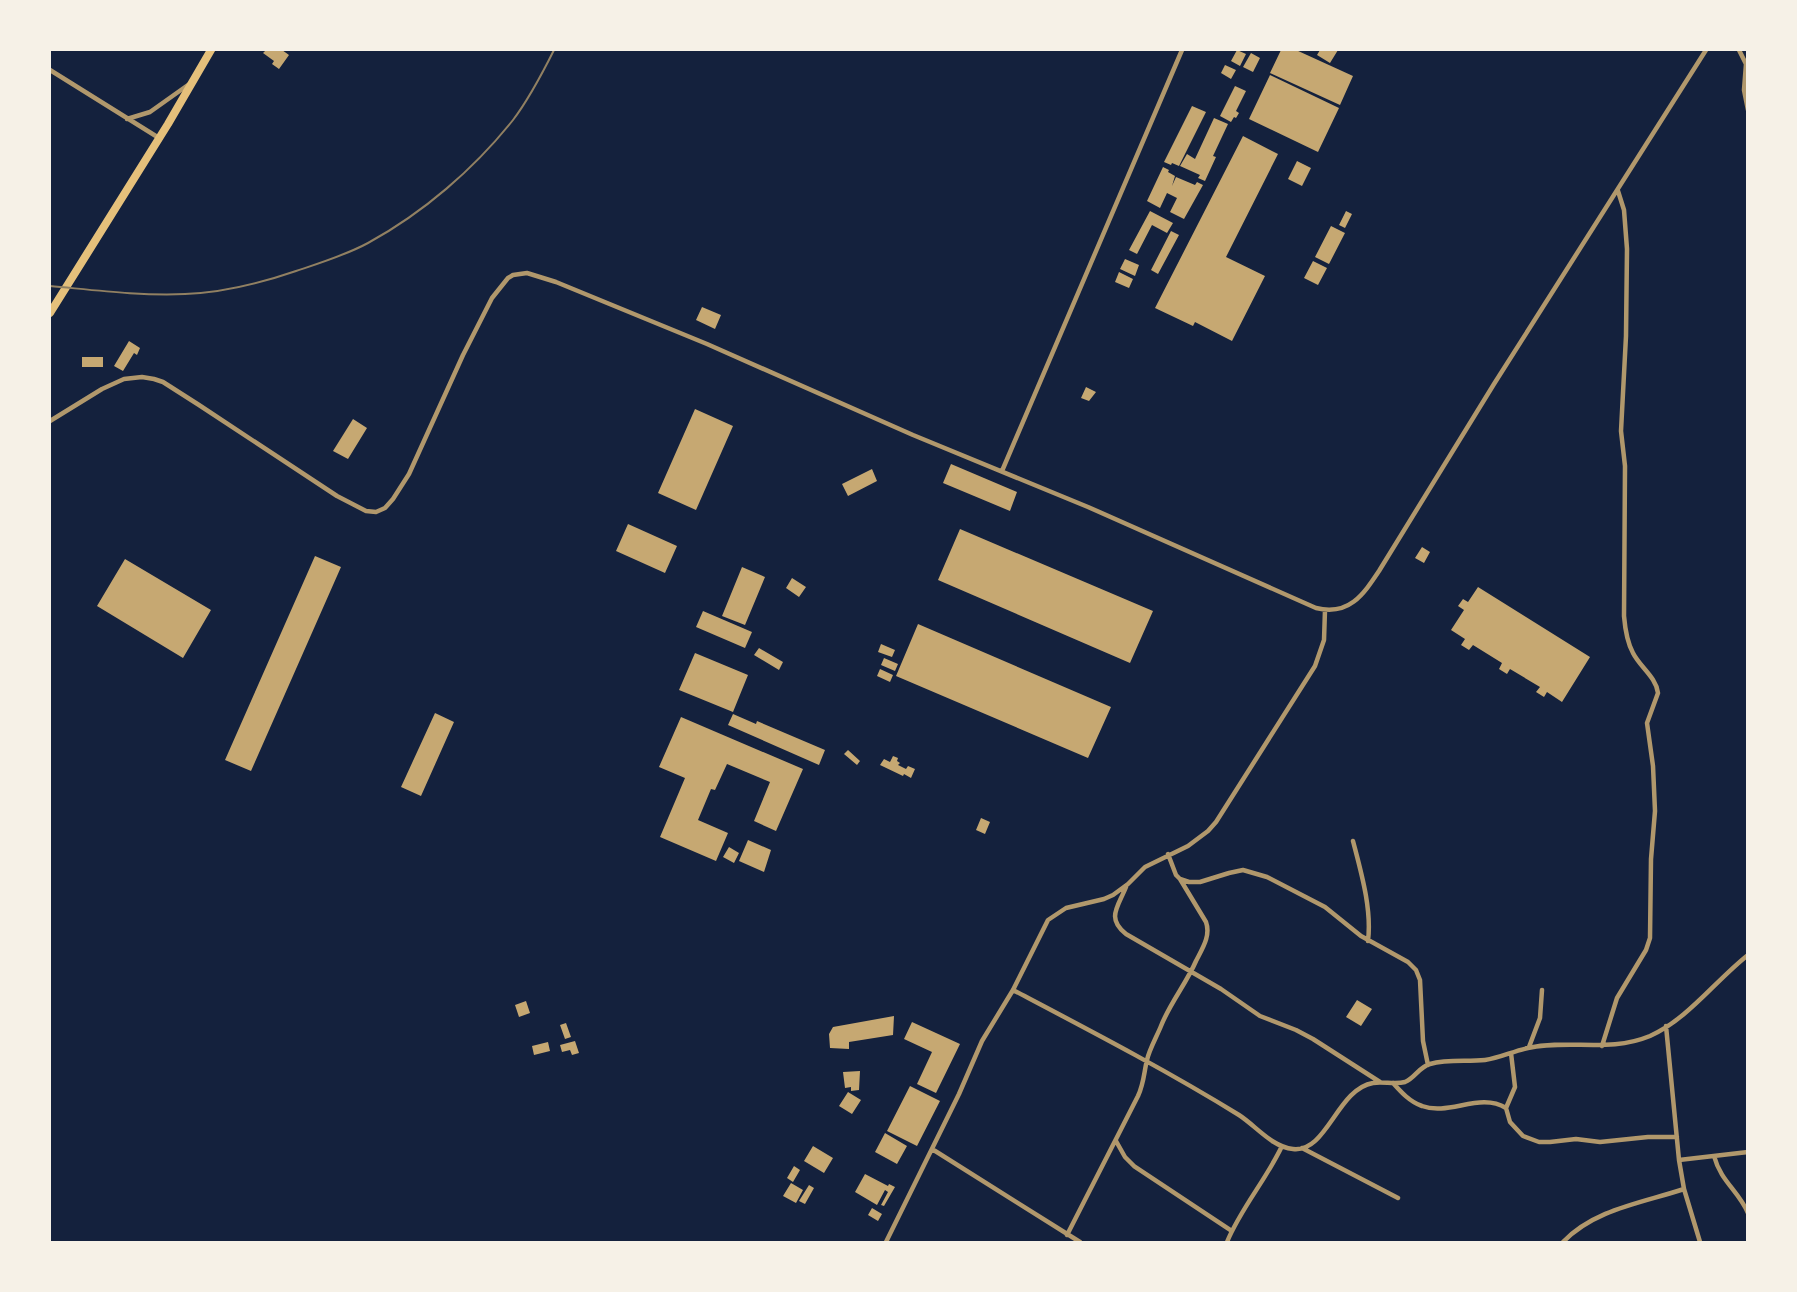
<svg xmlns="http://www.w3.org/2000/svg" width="1797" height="1292" font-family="'Open Sans',sans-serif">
  <rect width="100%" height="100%" fill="#14213d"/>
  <path fill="#c6a872" d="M266 50H282L289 55 279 69 272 64 274 61 263 53Z
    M1237 50 1246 54 1240 66 1231 61Z
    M1281 50H1296L1353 76 1340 105 1270 73Z
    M1320 50H1338L1330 63 1317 55Z
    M1251 53 1260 58 1253 72 1243 67Z
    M1225 65 1236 70 1231 79 1221 73Z
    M1270 75 1339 108 1318 152 1249 119Z
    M1235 86 1246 91 1236 111 1239 113 1236 118 1234 117 1231 122 1220 116Z
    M1192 106 1206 112 1179 166 1172 163 1171 165 1164 162Z
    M1214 118 1228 124 1213 156 1216 157 1205 181 1198 178 1200 175 1180 166 1187 154 1195 159Z
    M1243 136 1278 154 1226 257 1265 276 1232 341 1195 322 1193 326 1155 308Z
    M1297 161 1311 168 1302 186 1288 179Z
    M1163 167 1169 170 1168 172 1175 176 1172 186 1176 177 1195 185 1197 182 1203 185 1184 219 1170 212 1177 198 1167 193 1160 208 1147 201Z
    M1150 211 1173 223 1167 233 1152 225 1137 254 1129 250Z
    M1346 211 1352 214 1345 228 1339 225Z
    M1331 226 1345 233 1329 264 1315 257Z
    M1171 231 1179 235 1158 274 1151 270Z
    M1125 259 1139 265 1135 276 1120 269Z
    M1313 261 1327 268 1318 285 1304 278Z
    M1119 272 1133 279 1129 288 1115 282Z
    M702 307 721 315 715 329 696 320Z
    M129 341 140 348 137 355 134 353 123 371 114 366Z
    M82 357H103V367H82Z
    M1086 387 1096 392 1089 401 1081 398Z
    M695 409 733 426 696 510 658 493Z
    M353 419 367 428 348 459 333 451Z
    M951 464 1017 492 1010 511 943 483Z
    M872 469 877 481 848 496 842 484Z
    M628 524 677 546 665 573 616 551Z
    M960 529 1153 611 1130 663 938 580Z
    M1422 547 1430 552 1424 563 1415 558Z
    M315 556 341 567 251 771 225 760Z
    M125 559 211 610 183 658 97 606Z
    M742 567 765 577 745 625 722 616Z
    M792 578 806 587 799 597 786 588Z
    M1478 587 1590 657 1562 702 1547 692 1544 697 1536 692 1540 687 1510 669 1507 674 1499 669 1502 663 1473 645 1469 650 1461 645 1465 639 1451 630 1464 610 1458 606 1463 599 1468 602Z
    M703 611 752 632 745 648 696 627Z
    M918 624 1111 707 1088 758 896 676Z
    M881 644 895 650 892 657 878 652Z
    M759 648 783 662 779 670 754 655Z
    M695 653 748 675 733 712 679 690Z
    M884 658 898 664 895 671 881 665Z
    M880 669 893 675 890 682 877 676Z
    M435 713 454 722 421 796 401 787Z
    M733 714 756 724 757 721 825 750 819 765 728 725Z
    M681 717 803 769 776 831 754 821 770 782 727 764 715 790 711 789 698 820 728 833 716 861 660 837 685 778 659 767Z
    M848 750 860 761 857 765 844 754Z
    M893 756 898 758 897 761 900 763 898 765 906 769 908 766 915 769 911 778 904 774 903 776 880 765 884 759 890 762Z
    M981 818 990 822 985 834 976 830Z
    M748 840 771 850 764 872 739 861Z
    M729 847 739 853 734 863 723 857Z
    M1357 1000 1372 1009 1361 1026 1346 1017Z
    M526 1001 530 1013 519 1017 515 1005Z
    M894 1016 893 1035 849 1042V1049L830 1048 829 1034 833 1027Z
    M912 1022 960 1044 936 1093 917 1084 932 1052 904 1039Z
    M566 1023 571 1037 565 1039 560 1025Z
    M575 1041 579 1053 572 1055 570 1050 562 1052 560 1045Z
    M548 1042 550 1051 534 1055 532 1046Z
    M860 1071 859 1090 851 1091V1087L845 1088 843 1072Z
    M910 1086 940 1101 917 1146 887 1131Z
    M848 1092 861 1100 852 1114 839 1106Z
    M885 1133 907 1146 897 1164 875 1152Z
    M813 1146 833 1158 824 1173 804 1161Z
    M794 1166 800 1170 793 1182 787 1178Z
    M865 1174 888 1186 889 1184 895 1187 884 1206 881 1205 888 1192 885 1190 877 1205 855 1192Z
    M791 1183 803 1190 796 1203 783 1196Z
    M809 1185 814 1188 805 1204 799 1201Z
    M872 1208 882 1214 878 1221 868 1215Z"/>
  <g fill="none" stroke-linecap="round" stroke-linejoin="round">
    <path stroke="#b1986c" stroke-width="4.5" d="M1739 50 1746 64 1744 90 1748 110
      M50 70 159 138
      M127 119 150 112 188 85
      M50 421 102 389 124 379 142 377 154 379 163 382 199 405 337 496 366 511 376 512 385 508 393 499 409 474 463 355 492 298 508 278 513 275 527 273 556 282 707 344 913 435 1088 507 1316 608C1349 616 1363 595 1379 571L1494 384 1706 50
      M1002 471 1182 50
      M1353 841C1361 872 1372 909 1368 941
      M1168 854 1176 875 1180 879 1189 882H1200L1229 873 1243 870 1267 877 1325 907 1361 936 1408 962 1416 970 1420 980 1423 1041 1428 1065
      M1126 887C1118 907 1106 918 1126 934L1221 989 1260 1016 1296 1030 1313 1039 1380 1082
      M1013 990C1089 1030 1166 1070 1239 1115 1256 1126 1272 1147 1293 1149 1327 1153 1337 1089 1373 1083 1383 1081 1395 1085 1405 1082 1415 1078 1419 1067 1430 1064 1448 1059 1467 1062 1485 1060 1500 1058 1513 1051 1528 1048 1570 1039 1609 1053 1650 1036 1688 1019 1715 981 1748 955
      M1666 1026 1679 1160 1684 1189 1700 1242
      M1602 1046 1617 998 1646 950 1650 938 1651 859 1655 811 1653 766 1647 723 1658 693C1656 677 1640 667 1633 653 1627 642 1625 628 1624 616L1625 466 1621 431 1626 336 1627 249 1624 210 1618 191
      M1529 1047 1540 1018 1542 990
      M1511 1053 1515 1087 1506 1108 1510 1122 1523 1136 1539 1142H1550L1576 1139 1600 1142 1648 1137H1677
      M1393 1083C1401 1092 1410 1102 1422 1106 1449 1116 1480 1092 1506 1108
      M1116 1141 1125 1157 1134 1166 1232 1231
      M1302 1148 1398 1198
      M932 1149 1080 1242
      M1714 1156C1721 1182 1738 1190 1748 1213
      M1679 1160 1748 1152
      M1067 1235 1138 1096C1144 1083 1144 1072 1147 1060 1149 1050 1157 1036 1161 1026 1170 1003 1186 984 1196 961 1202 949 1211 936 1206 922L1180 879
      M886 1242 959 1094 982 1041 1013 990 1048 920 1066 908 1104 899 1113 895 1128 884 1145 867 1188 846 1208 831 1216 822 1315 666 1324 640 1325 610
      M1227 1242C1241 1208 1266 1180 1282 1146
      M1563 1242C1595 1209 1642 1203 1684 1189"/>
    <path stroke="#e5c07b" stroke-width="8" d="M50 313 168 124 211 50"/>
    <path stroke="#918062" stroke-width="2" d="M50 286C94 290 140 296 185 294 222 293 261 283 296 271 320 263 346 255 368 243 423 213 474 169 513 120 529 99 542 74 554 50"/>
  </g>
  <rect width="1797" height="1292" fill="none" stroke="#f6f1e7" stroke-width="102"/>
</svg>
